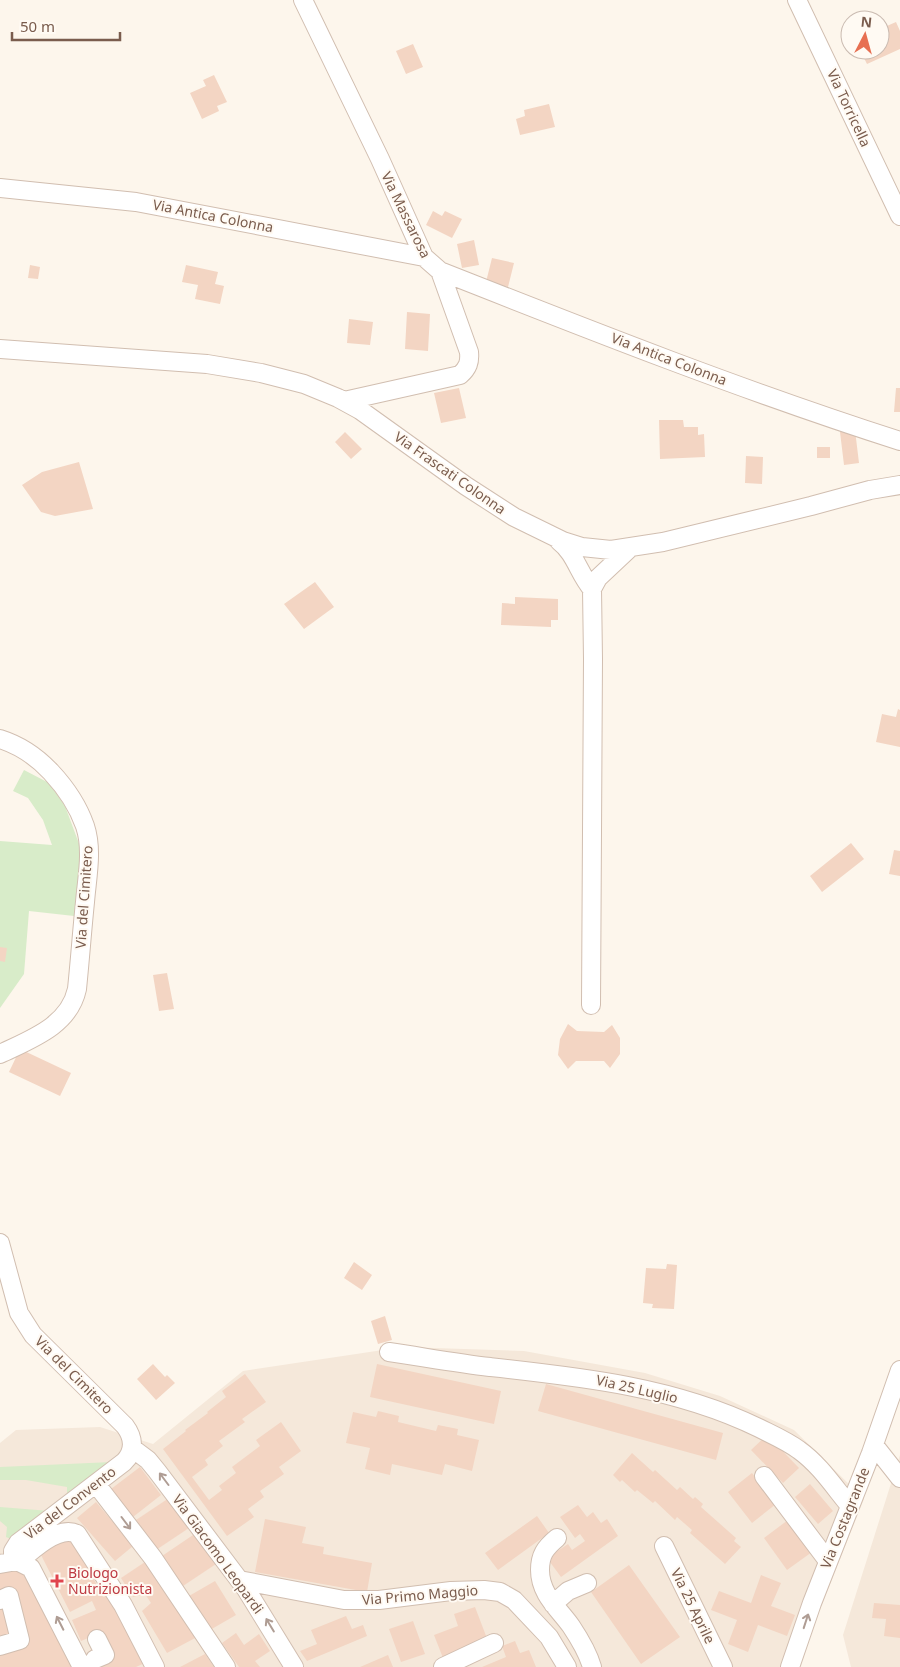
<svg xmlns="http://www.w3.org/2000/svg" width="900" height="1667" font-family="'Noto Sans',sans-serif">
  <rect width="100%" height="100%" fill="#fdf6ec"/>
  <path fill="#f5e8da" d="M403 1347 524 1351 645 1373 720 1396 794 1430 864 1499 797 1667H0V1443L16 1430 100 1427 153 1444 243 1371Z
    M900 1455V1667H851L843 1635Z"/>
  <path fill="#d8ecc9" d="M24 770 49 783 65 806 81 849 74 916 29 911 24 974 0 1008V841L52 845 43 820 28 798 13 791Z
    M112 1462 72 1494H67V1487L26 1480H0V1467Z
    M0 1507 50 1511 13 1540 6 1537 7 1527 0 1521Z"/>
  <path fill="#f3d5c3" d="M896 22 900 31V49L867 64 860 50H880V29Z
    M413 44 423 67 406 74 396 51Z
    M214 75 227 102 217 106 219 111 202 119 190 93 206 86 203 80Z
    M549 104 555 127 520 135 516 119 525 116 524 110Z
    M433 211 442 216 445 211 462 219 452 238 426 225Z
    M474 240 479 265 462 268 457 244Z
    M492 258 514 263 508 287 486 282Z
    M30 265 40 267 38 279 28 278Z
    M186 265 218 272 215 284 224 286 220 304 195 299 198 285 182 282Z
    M407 312 430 314 428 351 405 349Z
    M349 319 373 322 370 345 347 343Z
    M459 388 466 418 441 423 434 393Z
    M896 388H900V412H894Z
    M659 420H683L684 427H698V435L704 434 705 457 660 459Z
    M855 430 859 463 844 465 840 432Z
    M345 432 362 449 351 459 335 442Z
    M817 447H830V458H817Z
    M746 456 763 457 762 484 745 483Z
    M79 462 93 509 55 516 41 512 22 485 42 472Z
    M315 582 334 607 304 629 284 604Z
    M515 597 558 599V620H551V627L501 625 502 603 515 604Z
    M898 709 900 710V747L876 742 882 714 896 717Z
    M851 843 864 859 822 892 810 876Z
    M894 850 900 851V876L889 874Z
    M0 947 7 948 5 962 0 961Z
    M167 973 174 1009 159 1011 153 975Z
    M568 1024 577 1031 604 1032 612 1025 620 1038V1054L610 1068 604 1061H576L568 1069 558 1055 560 1039Z
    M20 1049 71 1073 60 1096 9 1072Z
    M354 1262 372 1275 362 1290 344 1278Z
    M667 1264 677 1265 674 1309 652 1308 653 1304 643 1303 646 1268 666 1269Z
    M385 1316 392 1340 378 1344 371 1321Z
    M153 1364 165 1377 167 1375 175 1383 156 1400 137 1379Z
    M377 1364 501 1391 494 1424 370 1397Z
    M245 1374 266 1402 242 1419 245 1422 219 1441 223 1446 205 1460 208 1465 192 1477 209 1500 222 1490 219 1486 236 1473 232 1467 260 1446 256 1440 281 1422 301 1451 279 1467 284 1474 260 1491 264 1497 248 1509 254 1517 227 1536 163 1449 186 1431 185 1430 208 1413 207 1412 226 1397 222 1391Z
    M546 1384 723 1433 716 1460 538 1411Z
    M378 1411 399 1416 398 1422 436 1431 438 1425 458 1429 457 1435 479 1440 472 1471 445 1464 442 1475 392 1464 390 1475 365 1469 370 1448 346 1443 353 1412 376 1417Z
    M767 1435 799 1468 783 1483 751 1450Z
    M632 1453 653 1472 655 1470 677 1490 680 1487 693 1499 695 1497 703 1504 701 1507 736 1538 734 1541 741 1547 725 1564 690 1533 692 1530 677 1517 675 1520 655 1501 653 1503 637 1490 635 1492 622 1480 620 1482 613 1475Z
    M140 1467 161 1495 133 1517 111 1489Z
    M752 1473 776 1504 752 1523 728 1492Z
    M810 1484 833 1511 818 1524 795 1497Z
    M169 1498 189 1528 156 1550 136 1520Z
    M96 1502 133 1546 115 1561 77 1518Z
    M578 1505 587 1517 593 1512 601 1523 607 1519 618 1536 561 1577 547 1558 568 1544 572 1550 585 1541 580 1534 575 1538 560 1517Z
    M537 1516 549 1533 498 1570 485 1553Z
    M265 1519 306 1527 302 1543 324 1547 323 1554 372 1563 367 1592 255 1572Z
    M788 1520 812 1552 787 1570 764 1538Z
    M196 1533 216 1564 183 1586 162 1556Z
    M71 1535 103 1597 110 1595 147 1662 136 1667H95L100 1633 81 1641 72 1620 96 1610 92 1601 70 1612 40 1553Z
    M145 1562 197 1637 167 1653 142 1611 151 1603 145 1594 133 1597 121 1578Z
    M23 1565 73 1667H0V1649L23 1641 0 1596V1571Z
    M629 1565 680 1637 641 1664 591 1592Z
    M761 1575 781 1583 771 1606 795 1615 787 1636 758 1625 748 1652 728 1644 737 1620 711 1610 719 1591 751 1603Z
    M215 1581 236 1615 210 1630 189 1596Z
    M4 1603 18 1639 0 1644V1605Z
    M874 1603 900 1605V1638L884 1636 886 1619 872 1618Z
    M475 1607 488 1641 443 1658 434 1635 458 1626 454 1614Z
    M346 1616 352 1629 363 1625 367 1636 307 1661 300 1651 317 1644 311 1630Z
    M413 1621 425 1654 401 1662 389 1629Z
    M236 1633 244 1645 259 1634 270 1651 255 1661 260 1667H239L222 1643Z
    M515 1641 520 1653 529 1650 536 1667H482L506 1657 502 1646Z
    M205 1654 214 1667H180Z
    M388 1655 393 1667H360Z"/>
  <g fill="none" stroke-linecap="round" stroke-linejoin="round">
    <g stroke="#d1beb0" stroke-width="20">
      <path id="minor" d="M303 0 380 159 424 257 440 271 469 352C470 362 468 368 460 375L344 401
        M797 0 900 216
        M0 188 136 202 424 257
        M440 271C592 331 744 391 900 441
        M0 349 207 364 261 373 304 384 338 398 360 410 466 486 514 517 563 541 582 547 611 550 663 542 811 506 870 490 900 485
        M559 541C575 553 579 574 592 589
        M0 739C19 745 37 757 51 772 65 787 78 806 85 826 93 850 87 877 85 902 82 931 80 960 77 989 69 1026 31 1039 0 1054
        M591 1005 593 659 592 589 598 578 631 547
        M0 1243 19 1313 33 1335 125 1426C134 1438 135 1451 124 1462L18 1543 13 1551V1561
        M389 1352C423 1357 457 1363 490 1367 582 1377 675 1387 759 1428 773 1435 787 1441 799 1450 820 1465 834 1487 850 1506
        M874 1445 900 1478
        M132 1448 148 1460 157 1471 246 1589 294 1667
        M764 1476 828 1561
        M96 1484 153 1558 226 1667
        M557 1538C545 1548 540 1555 540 1570 540 1594 558 1608 571 1626 579 1638 588 1653 592 1667
        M664 1546 723 1667
        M20 1561C33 1549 59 1525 77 1534L123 1605 155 1667
        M0 1564 17 1561 31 1568 82 1667
        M239 1580 344 1600H379L451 1591 484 1590 500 1592 514 1600 549 1637 567 1667
        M0 1600 9 1596 20 1640 0 1646
        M553 1604 568 1591 587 1583
        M95 1659 105 1655 97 1639
        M443 1667 494 1643
        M790 1667 812 1603 871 1453 900 1370"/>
    </g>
    <use href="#minor" stroke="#fff" stroke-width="18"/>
  </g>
  <defs><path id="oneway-shaft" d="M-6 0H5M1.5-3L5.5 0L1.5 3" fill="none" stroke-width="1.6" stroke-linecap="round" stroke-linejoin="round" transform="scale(1.25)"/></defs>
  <g stroke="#af9d94">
    <use href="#oneway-shaft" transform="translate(164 1479) rotate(-127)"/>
    <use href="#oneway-shaft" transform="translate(126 1523) rotate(53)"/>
    <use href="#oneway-shaft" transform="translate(806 1621) rotate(-72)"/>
    <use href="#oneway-shaft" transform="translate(60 1623) rotate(-117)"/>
    <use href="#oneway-shaft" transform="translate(270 1625) rotate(-121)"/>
  </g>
  <path fill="#e0444e" stroke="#fffaf3" stroke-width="2" d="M54.5 1573.5h5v5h5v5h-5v5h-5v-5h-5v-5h5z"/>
  <g text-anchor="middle" stroke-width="4" stroke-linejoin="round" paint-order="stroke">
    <g font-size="14" fill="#7a5c4d" stroke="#fffaf3">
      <text transform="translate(849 108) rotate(65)" y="5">Via Torricella</text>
      <text transform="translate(406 215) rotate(64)" y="5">Via Massarosa</text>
      <text transform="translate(213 216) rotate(11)" y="5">Via Antica Colonna</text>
      <text transform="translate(669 359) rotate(21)" y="5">Via Antica Colonna</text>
      <text transform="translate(450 473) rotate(35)" y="5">Via Frascati Colonna</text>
      <text transform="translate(84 897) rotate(-86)" y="5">Via del Cimitero</text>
      <text transform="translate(74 1375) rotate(45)" y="5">Via del Cimitero</text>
      <text transform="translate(637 1389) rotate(13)" y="5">Via 25 Luglio</text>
      <text transform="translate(70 1503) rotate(-37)" y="5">Via del Convento</text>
      <text transform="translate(845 1518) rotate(-68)" y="5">Via Costagrande</text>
      <text transform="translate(218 1554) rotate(54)" y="5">Via Giacomo Leopardi</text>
      <text transform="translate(420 1595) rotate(-5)" y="5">Via Primo Maggio</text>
      <text transform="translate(693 1606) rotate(64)" y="5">Via 25 Aprile</text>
    </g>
    <g font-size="14" fill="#be3a42" stroke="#fffaf3" text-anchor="start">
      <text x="68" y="1578">Biologo<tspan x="68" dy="16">Nutrizionista</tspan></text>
    </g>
  </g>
  <g transform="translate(865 35) rotate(6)"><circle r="24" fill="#fffaf3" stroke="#cabbb1"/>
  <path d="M0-4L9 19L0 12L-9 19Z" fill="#e76f51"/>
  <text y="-8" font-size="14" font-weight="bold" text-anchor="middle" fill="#7a5c4d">N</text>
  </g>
  <path d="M12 32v8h108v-8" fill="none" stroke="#7a5c4d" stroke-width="2.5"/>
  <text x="20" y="32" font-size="15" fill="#7a5c4d" stroke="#fffaf3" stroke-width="4" paint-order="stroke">50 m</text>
</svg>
